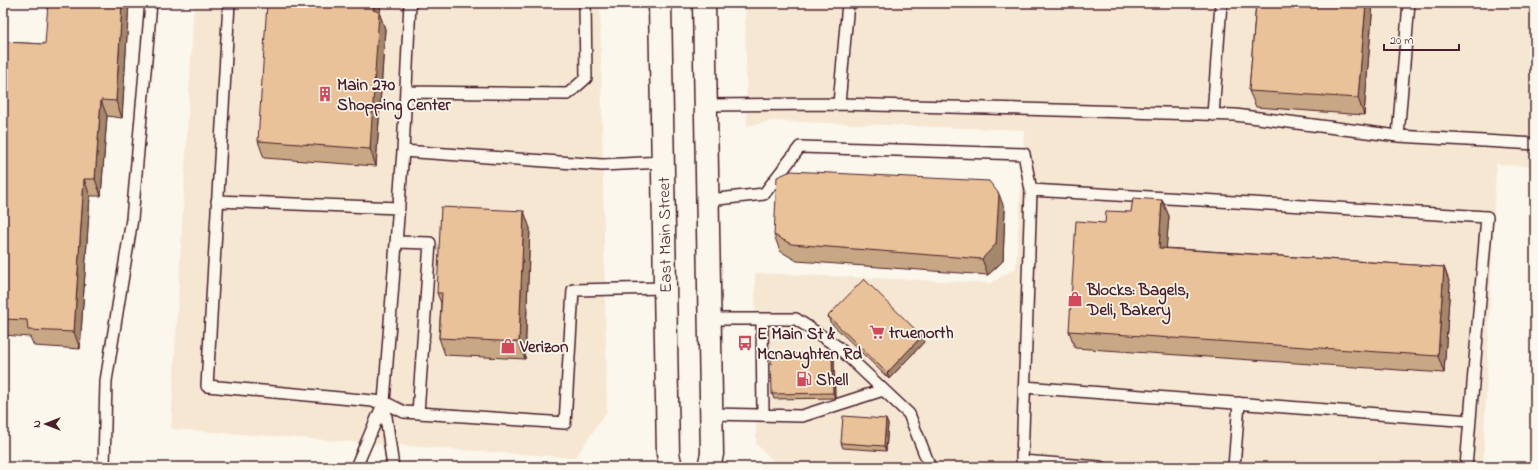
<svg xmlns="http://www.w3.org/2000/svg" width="1538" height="470" font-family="'Indie Flower',sans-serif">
  <rect width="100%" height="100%" fill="#fbf7ec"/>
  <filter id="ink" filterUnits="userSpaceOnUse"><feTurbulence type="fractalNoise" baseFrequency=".025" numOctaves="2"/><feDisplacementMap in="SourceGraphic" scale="8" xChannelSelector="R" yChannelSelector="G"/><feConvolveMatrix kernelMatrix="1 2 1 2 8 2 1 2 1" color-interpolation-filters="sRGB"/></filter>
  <g filter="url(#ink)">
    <path fill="#f6e7d3" d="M194 3H600L607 411 575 458 171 429Z
      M745 3H1535V167L1496 164 1483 467H780L756 444 755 273 991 283 1016 268 1024 130 772 121 747 126Z"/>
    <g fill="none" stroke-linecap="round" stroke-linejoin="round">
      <g stroke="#4a1f2b" stroke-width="14">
        <path id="service" d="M229 3 207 386 384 402 404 412 565 423 573 290 665 288
          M406 92 568 94 586 78 585 3
          M839 104 848 3
          M706 105 839 104 1235 115 1398 136 1535 144
          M1213 115 1221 3
          M1398 136 1409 3
          M403 151 410 3
          M709 200 764 194 800 147 1024 154 1031 190
          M217 201 399 208
          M396 242 430 243 418 413
          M710 319H796L838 347 909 414 930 467
          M762 319 763 415
          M1024 387 1470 421
          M384 402 403 151 602 165 663 162
          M712 414 802 416 883 390
          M104 467 106 381 132 219 151 3
          M356 467 384 402 393 467
          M1100 467 1022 461 1031 190 1487 217 1466 467
          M1234 467 1239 403"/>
      </g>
      <g stroke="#4a1f2b" stroke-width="25">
        <path id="primary" d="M660 3 668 454 671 467
          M704 3 712 454 709 467"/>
      </g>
      <use href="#service" stroke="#fbf7ec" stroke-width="11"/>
      <use href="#primary" stroke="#fbf7ec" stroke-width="22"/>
    </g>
    <path fill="#c8a784" stroke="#4a1f2b" d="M129 3 122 118 107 116 101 196H90L80 349 34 346 30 337 3 335V42L45 44Z
      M1256 3H1373L1364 115 1256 107 1249 91Z
      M380 15 385 29 376 166 264 158 258 141Z
      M1162 200 1169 216 1166 248 1444 267 1450 284 1444 373 1075 348 1069 331 1105 223Z
      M1005 210 1003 261 988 275 797 261 780 251 774 235Z
      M530 228 525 359 445 355 439 338 441 303 437 293Z
      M828 316 922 336 924 342 889 379 830 322Z
      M832 353 834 359 835 398 774 399 772 394Z
      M888 424 886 451 843 448 841 443Z"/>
    <path fill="#a3886c" stroke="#4a1f2b" d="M122 3H129L122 118 116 101Z
      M374 3H381L380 15 385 29 376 166 370 149Z
      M1366 3H1373L1364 115 1358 98Z
      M101 100 107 116 101 196 95 179Z
      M84 179 90 196 80 349 74 332Z
      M999 194 1005 210 1003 261 988 275 982 259Z
      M1162 200 1169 216 1165 265 1159 248Z
      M524 211 530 228 525 359 519 342Z
      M1444 267 1450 284 1444 373 1438 356Z
      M922 336 924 342 889 379 887 373Z
      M832 353 834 359 835 398 833 393Z
      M886 419 888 424 886 451 884 446Z"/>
    <path fill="#e9c29a" stroke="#4a1f2b" d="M48 3H122L116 101 101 100 95 179H84L74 332 28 330 27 320 3 319V42L45 44Z
      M267 3H374L373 10 379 12 370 149 258 141Z
      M1256 3H1366L1358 98 1249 91Z
      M791 171 989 181 999 194 996 244 982 259 791 244 774 235 777 177Z
      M1133 198 1162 200 1159 248 1444 267 1438 356 1069 331 1076 221 1105 223 1106 211 1131 212Z
      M441 207 524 211 519 342 439 338 442 293H437Z
      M864 279 922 336 887 373 828 316Z
      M832 353 833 393 772 394 771 354Z
      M843 416 886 419 884 446 841 443Z"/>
  </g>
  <defs>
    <g id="building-bare" transform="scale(1.2)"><path d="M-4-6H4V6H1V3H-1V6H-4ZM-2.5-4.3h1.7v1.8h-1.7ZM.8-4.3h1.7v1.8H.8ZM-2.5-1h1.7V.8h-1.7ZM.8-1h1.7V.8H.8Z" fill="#d1495b" stroke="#fbf7ec" stroke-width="2.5" paint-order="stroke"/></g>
    <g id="shop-bare" transform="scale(1.2)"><path d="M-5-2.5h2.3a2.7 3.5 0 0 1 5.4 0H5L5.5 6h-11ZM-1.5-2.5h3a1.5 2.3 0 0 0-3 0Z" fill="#d1495b" stroke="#fbf7ec" stroke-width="2.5" paint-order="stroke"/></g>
    <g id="supermarket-bare" transform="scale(1.2)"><path d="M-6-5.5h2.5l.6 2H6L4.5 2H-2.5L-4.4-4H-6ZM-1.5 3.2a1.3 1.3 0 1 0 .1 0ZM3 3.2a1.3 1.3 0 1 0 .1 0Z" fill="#d1495b" stroke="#fbf7ec" stroke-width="2.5" paint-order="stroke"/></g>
    <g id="bus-bare" transform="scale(1.2)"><path d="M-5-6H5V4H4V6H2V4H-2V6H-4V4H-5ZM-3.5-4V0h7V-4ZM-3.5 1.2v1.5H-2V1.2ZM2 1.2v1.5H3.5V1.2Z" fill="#d1495b" stroke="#fbf7ec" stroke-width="2.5" paint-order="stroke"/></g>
    <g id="fuel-bare" transform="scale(1.2)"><path d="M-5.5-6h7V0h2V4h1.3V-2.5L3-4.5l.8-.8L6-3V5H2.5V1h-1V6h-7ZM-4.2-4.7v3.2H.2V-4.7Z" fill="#d1495b" stroke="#fbf7ec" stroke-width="2.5" paint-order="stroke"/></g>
  </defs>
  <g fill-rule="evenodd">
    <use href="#building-bare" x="325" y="94"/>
    <use href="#shop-bare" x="1075" y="299"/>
    <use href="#supermarket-bare" x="877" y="332"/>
    <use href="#bus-bare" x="745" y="343"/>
    <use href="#shop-bare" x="508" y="346"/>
    <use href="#fuel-bare" x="804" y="379"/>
  </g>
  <g text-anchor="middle" stroke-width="3.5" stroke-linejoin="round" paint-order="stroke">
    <g font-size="17" font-weight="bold" fill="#4a1f2b" stroke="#fbf7ec" text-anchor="start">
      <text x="337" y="90">Main 270<tspan x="337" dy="20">Shopping Center</tspan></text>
      <text x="1087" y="295">Blocks: Bagels,<tspan x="1087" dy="20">Deli, Bakery</tspan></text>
      <text x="889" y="338">truenorth</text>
      <text x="757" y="339">E Main St &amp;<tspan x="757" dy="20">Mcnaughten Rd</tspan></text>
      <text x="520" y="352">Verizon</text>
      <text x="816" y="385">Shell</text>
    </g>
    <g font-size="17" fill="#4a1f2b" stroke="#fbf7ec">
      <text transform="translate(664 235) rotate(-91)" y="6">East Main Street</text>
    </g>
  </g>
  <rect width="1538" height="470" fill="none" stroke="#fbf7ec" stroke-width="16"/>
  <rect x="8" y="8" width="1522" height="454" fill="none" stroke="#4a1f2b" stroke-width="1.5" filter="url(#ink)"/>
  <g transform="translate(46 424) rotate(270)" stroke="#fbf7ec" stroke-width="3" paint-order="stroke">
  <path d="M0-3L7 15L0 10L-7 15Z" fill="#4a1f2b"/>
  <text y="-6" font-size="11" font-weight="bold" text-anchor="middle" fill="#4a1f2b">N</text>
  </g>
  <path d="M1384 44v6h75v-6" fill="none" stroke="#4a1f2b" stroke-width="2"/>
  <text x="1390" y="44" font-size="12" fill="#4a1f2b" stroke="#fbf7ec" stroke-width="3" paint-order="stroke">20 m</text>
</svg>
